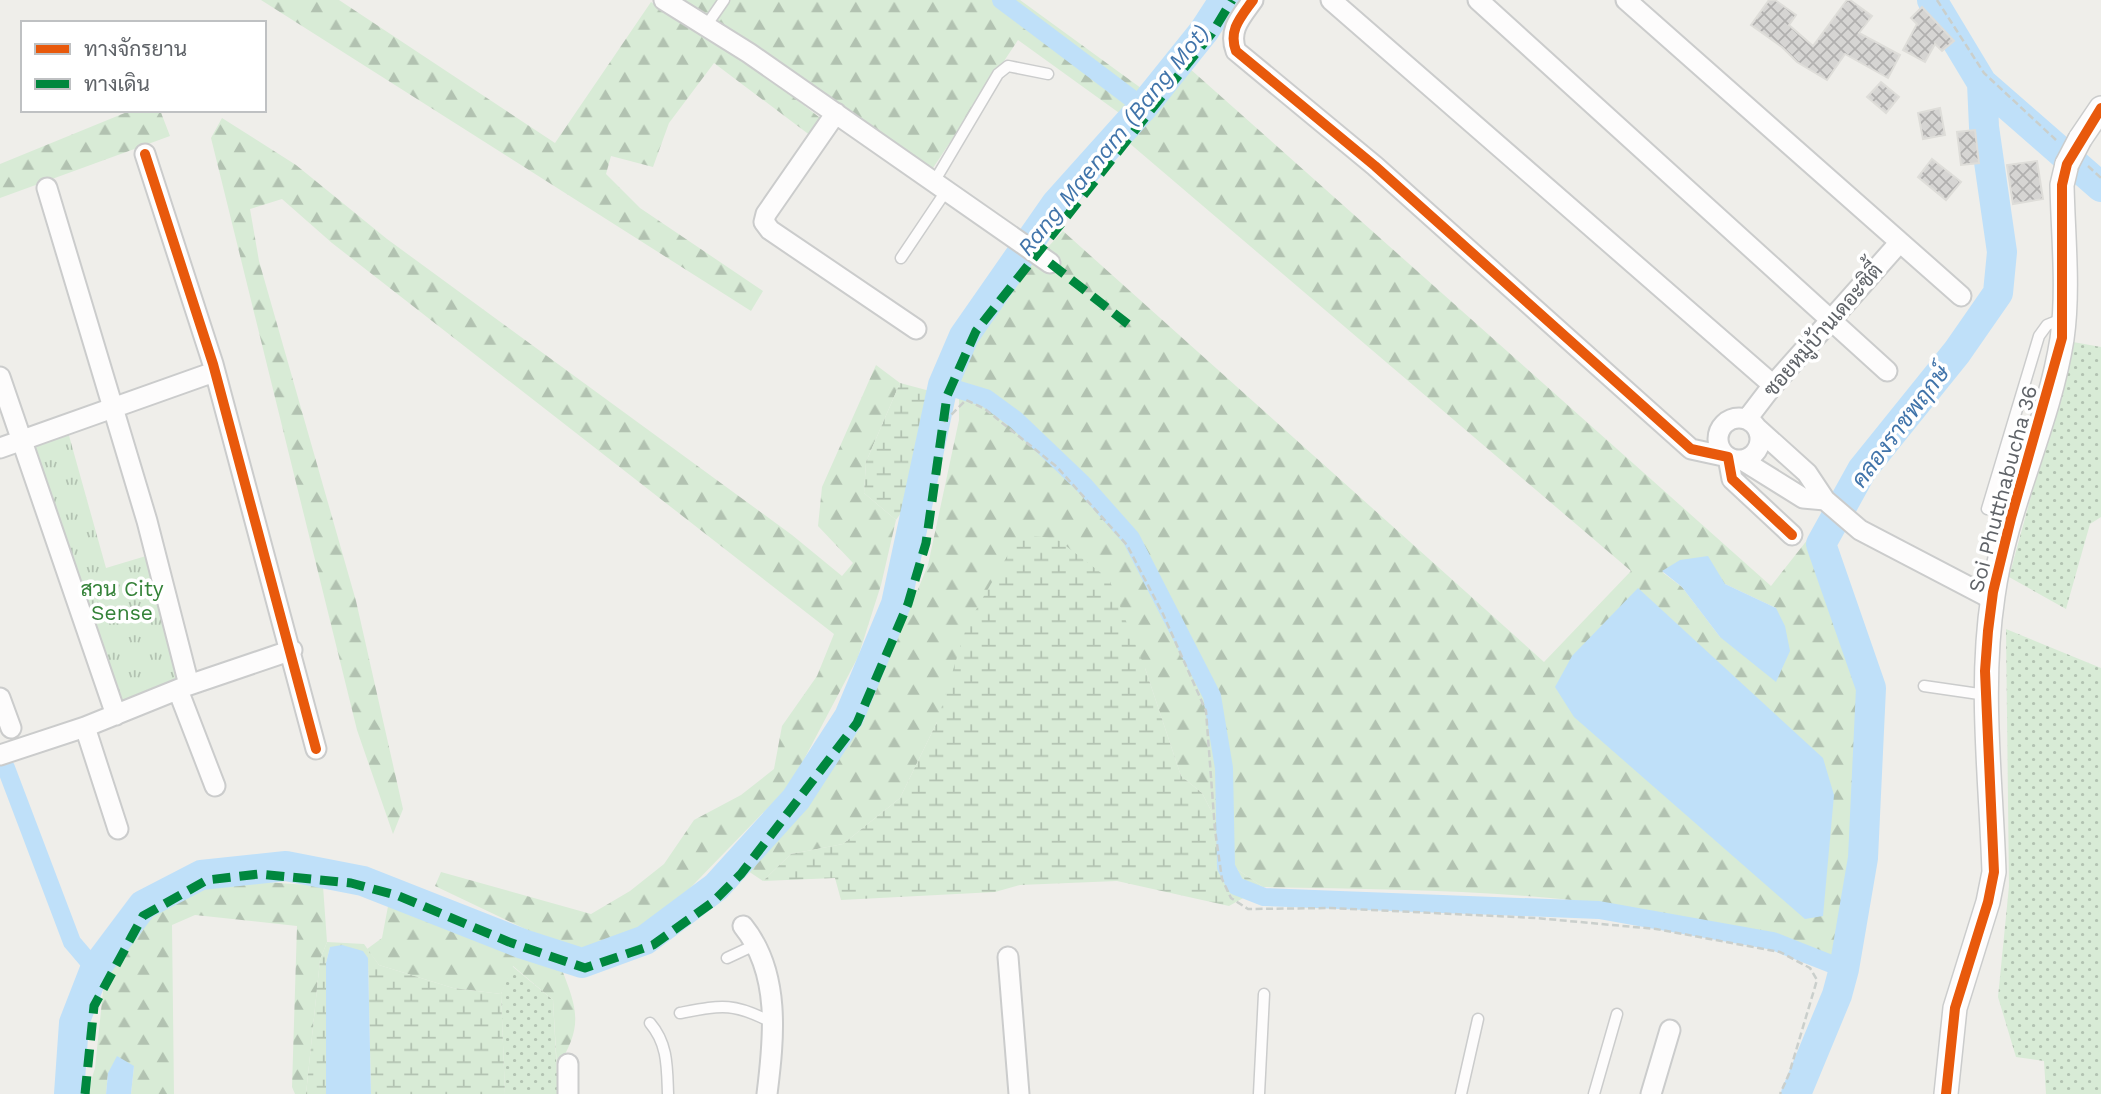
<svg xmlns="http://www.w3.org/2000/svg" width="2101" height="1094" font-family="'Work Sans',Sarabun,sans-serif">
  <defs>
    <pattern id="grass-dots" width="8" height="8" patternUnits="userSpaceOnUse" patternTransform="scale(1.75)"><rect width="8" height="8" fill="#d8ebd6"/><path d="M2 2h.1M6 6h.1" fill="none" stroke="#b2c2b1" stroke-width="1.8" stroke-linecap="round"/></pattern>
    <pattern id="forest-firs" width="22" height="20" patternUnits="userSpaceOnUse" patternTransform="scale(1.75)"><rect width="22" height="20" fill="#d8ebd6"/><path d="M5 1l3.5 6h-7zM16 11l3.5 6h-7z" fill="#b2c2b1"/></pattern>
    <pattern id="wetland-marsh" width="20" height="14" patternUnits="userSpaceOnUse" patternTransform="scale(1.75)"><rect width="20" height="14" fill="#d8ebd6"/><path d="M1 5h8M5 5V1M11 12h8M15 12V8" fill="none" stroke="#b2c2b1"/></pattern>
    <pattern id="park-tufts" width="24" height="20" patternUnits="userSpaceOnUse" patternTransform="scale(1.75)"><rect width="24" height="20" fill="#d8ebd6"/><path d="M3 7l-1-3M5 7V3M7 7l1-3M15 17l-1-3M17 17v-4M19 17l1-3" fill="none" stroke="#b2c2b1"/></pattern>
    <pattern id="building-cross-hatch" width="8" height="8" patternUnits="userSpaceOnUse" patternTransform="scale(1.75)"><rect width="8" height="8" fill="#d6d5d3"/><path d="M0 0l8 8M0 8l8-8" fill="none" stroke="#b1b0af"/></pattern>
  </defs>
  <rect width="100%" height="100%" fill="#efeeea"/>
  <path fill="url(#grass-dots)" d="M2073 342 2101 347V517L2090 524 2066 609 2009 577Z
    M2006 629 2101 668V1094H2046L2044 1061 2016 1057 1998 997 2009 886Z
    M512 966 553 1000 558 1094H505L501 994Z"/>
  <path fill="url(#forest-firs)" fill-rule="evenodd" d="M261 0H339L555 143 651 2 751 64 824 121 811 136 714 63 669 123 653 167 611 156 606 174 640 208 763 291 751 311Z
    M676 0H1020L1145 91 1122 115 1018 40 931 171Z
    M1189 68 1771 586 1823 520 1834 544 1847 636 1858 680 1860 712 1859 775 1839 960C1804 949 1768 937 1732 928 1581 889 1418 890 1263 887L1235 868 1221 830 1202 793 1181 776 1145 668 937 722 900 798 843 844 791 854 763 881 742 867 765 850 862 724 928 565 959 420V381L983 329 1031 265 1063 231 1544 662 1631 571 1128 142ZM1662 572 1725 584 1776 608 1720 637 1682 587Z
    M132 110H160L170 136 0 198V164Z
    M222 118 296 165 387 239 792 535 842 576 853 563 818 526 822 487 876 365 900 383 866 462 864 493 896 520 881 585 858 657 791 784 666 913 596 949 559 945 435 886 441 872 591 914 630 891 664 864 694 820 741 795 774 769 782 726 817 676 834 634 332 243 282 199 250 209 259 261 356 601 403 809 393 834 357 730 211 138Z
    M264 882 323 886 327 942 320 960 306 1094H295L292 1087 297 926 195 915 172 925 174 1094H131L134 1066 108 1073 106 1094H87L95 1068 106 963 131 927 197 890Z
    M389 901 562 970C579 1013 582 1028 557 1068L553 1000 513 966 501 994 453 988 379 965 367 949 382 938Z"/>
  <path fill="url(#wetland-marsh)" d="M900 383 930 391 908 503 896 520 864 493 866 462Z
    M1020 534 1057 539 1109 579 1145 668 1181 776 1202 793 1221 830 1235 868 1263 887 1229 906 1117 881 1020 885 995 892 841 900 835 878 763 881 791 854 843 844 900 798 937 722 967 625Z
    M327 942 364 944 379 965 453 988 501 994 505 1094H371L368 959 330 947 326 963V1094H306L320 960Z"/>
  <path fill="url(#park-tufts)" d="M68 432 106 568 146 556 178 680 120 701 33 452 36 443Z"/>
  <path fill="#bfe0f9" d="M1708 556 1725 584 1776 608 1785 626 1790 651 1776 682 1720 637 1682 587 1662 571 1680 560Z
    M1638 588 1823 758 1834 795 1823 916 1805 919 1574 717 1555 687 1572 656Z
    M342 945 363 951 368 958 371 1094H326V963L330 947Z
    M117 1056 134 1066 131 1094H106L108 1073Z"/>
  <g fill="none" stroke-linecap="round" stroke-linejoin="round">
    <path stroke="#bfe0f9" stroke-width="18" d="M1001 0 1143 107
      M943 385 986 398 1016 420 1083 484 1131 538 1212 696 1224 768 1226 867 1236 886 1264 897 1599 910 1773 941 1844 969
      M6 768 72 942 95 969"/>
    <path stroke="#bfe0f9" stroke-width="30" d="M1932 0 1982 83 2101 187
      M69 1094 74 1023 95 969 143 905 201 875 286 866 363 881 523 944 582 963 645 940 716 887 796 799 849 717 896 604 943 385 964 336 1056 204 1143 107 1204 31 1224 0
      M1796 1094 1837 995 1844 969 1863 858 1871 688 1821 544 1862 470 1957 352 1998 293 2002 252 1984 127 1982 83"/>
  </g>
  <path fill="url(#building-cross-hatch)" stroke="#deddd9" stroke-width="2" d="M1769 0H1775L1796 15 1789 25 1813 46 1847 0H1850L1872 16 1859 33 1900 55 1888 78 1845 54 1827 80 1797 62 1782 47 1751 25Z
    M1922 7 1954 41 1942 51 1935 44 1925 62 1903 50 1917 24 1911 18Z
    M1881 82 1899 97 1886 113 1867 97Z
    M1940 108 1945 135 1923 139 1918 113Z
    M1975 130 1979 163 1961 165 1957 132Z
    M1932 159 1961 182 1946 200 1918 177Z
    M2037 161 2043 199 2013 204 2007 165Z"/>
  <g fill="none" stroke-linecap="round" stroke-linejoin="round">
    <g stroke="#cbcccc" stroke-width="13">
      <path id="service" d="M706 26 724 0
        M934 182 998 74 1008 66 1048 74
        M901 258 946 191
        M1987 509 2039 336 2047 325 2062 319
        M1924 686 1986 695
        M727 958 757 944
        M680 1013C722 1005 733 1002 773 1023
        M650 1023C668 1044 667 1067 668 1094
        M1259 1094 1264 994
        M1461 1094 1478 1019
        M1594 1094 1617 1014"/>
    </g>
    <g stroke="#cbcccc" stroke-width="23">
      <path id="minor" d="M664 0 749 53 1050 263
        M1253 0C1241 17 1228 30 1236 51L1375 166 1691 449 1728 457 1732 479 1792 535
        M1331 0 1773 385
        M1478 0 1887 371
        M1626 0 1961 296
        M836 113 766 214 764 222 770 230 916 329
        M145 154 213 364 316 749
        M47 188 147 521 189 685
        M0 377 116 715
        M1718 439a21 21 0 1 1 42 0a21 21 0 1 1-42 0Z
        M1747 419 1773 385 1900 242
        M1757 428 1807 473 1825 500 1860 530 1992 599
        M0 448 214 372
        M1742 460 1803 498 1825 500
        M178 690 215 786
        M0 698 11 728
        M85 727 118 829
        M0 755 85 727 189 685 292 650
        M743 926C781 973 774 1038 767 1094
        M1008 957 1019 1094
        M568 1094V1064
        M1651 1094 1670 1030"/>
    </g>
    <g stroke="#cbcccc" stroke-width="26">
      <path id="tertiary" d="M2080 139 2101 108
        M1946 1094 1955 1008 1988 902 1994 872C1991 780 1979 688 1993 596 2005 508 2048 427 2062 339 2069 290 2063 235 2062 185L2067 164"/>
    </g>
    <path stroke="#cacfcc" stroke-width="2.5" stroke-dasharray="7 3.5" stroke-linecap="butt" d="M1937 0 1984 73 2056 140
      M2088 166 2101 178
      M944 422 966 400 985 409 1057 467 1127 545 1163 614 1206 711 1215 830 1222 879 1231 898 1248 909 1330 908 1536 918 1656 929 1780 952 1810 968 1817 980 1789 1074 1780 1094"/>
    <use href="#service" stroke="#fdfcfc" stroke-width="10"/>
    <use href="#minor" stroke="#fdfcfc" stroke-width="19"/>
    <use href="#tertiary" stroke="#fdfcfc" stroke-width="23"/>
    <g stroke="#cbcccc" stroke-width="26" stroke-linecap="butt">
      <path id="tertiary-bridge" d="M2067 164 2080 139"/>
    </g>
    <use href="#tertiary-bridge" stroke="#fdfcfc" stroke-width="23"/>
    <path stroke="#00873e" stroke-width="9" stroke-dasharray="18 9" stroke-linecap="butt" d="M1050 263 1129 325
      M85 1094 94 1006 132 936 143 916 207 880 259 874 351 883 399 896 509 942 585 968 653 945 713 902 741 874 857 723 908 604 926 543 947 396 976 331 1212 33 1232 0"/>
    <g stroke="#fff" stroke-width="15">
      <path id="cycleway" d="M1253 0C1241 17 1228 30 1236 51L1375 166 1691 449 1728 457 1732 479 1792 535
        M145 154 213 364 316 749
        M1946 1094 1955 1008 1988 902 1994 872 1985 671 1988 631 1993 592 2011 518 2062 338V185L2067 164 2101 108"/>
    </g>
    <use href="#cycleway" stroke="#e8590c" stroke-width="10"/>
  </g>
  <g text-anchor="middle" stroke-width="7" stroke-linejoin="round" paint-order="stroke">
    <g font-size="21" fill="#5f6368" stroke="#fff">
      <text transform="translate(1823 330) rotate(-49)" y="7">ซอยหมู่บ้านเดอะซิตี้</text>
      <text transform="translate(2003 489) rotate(-75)" y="7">Soi Phutthabucha 36</text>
    </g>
    <g font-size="21" fill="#348238" stroke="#fff">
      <text x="122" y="596">สวน City<tspan x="122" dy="24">Sense</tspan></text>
    </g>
    <g font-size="23" font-style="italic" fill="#4174aa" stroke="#fff">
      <text transform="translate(1113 140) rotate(-51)" y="8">Rang Maenam (Bang Mot)</text>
      <text transform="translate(1900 426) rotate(-53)" y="8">คลองราชพฤกษ์</text>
    </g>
  </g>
  <rect x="21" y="21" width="245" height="91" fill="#ffffff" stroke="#bfc1c3" stroke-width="2"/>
  <rect x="35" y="44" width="35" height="10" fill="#e8590c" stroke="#bfc1c3" stroke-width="2"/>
  <text x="84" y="56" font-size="21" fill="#5f6368">ทางจักรยาน</text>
  <rect x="35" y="79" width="35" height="10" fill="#00873e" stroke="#bfc1c3" stroke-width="2"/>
  <text x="84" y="91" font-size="21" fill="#5f6368">ทางเดิน</text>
</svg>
